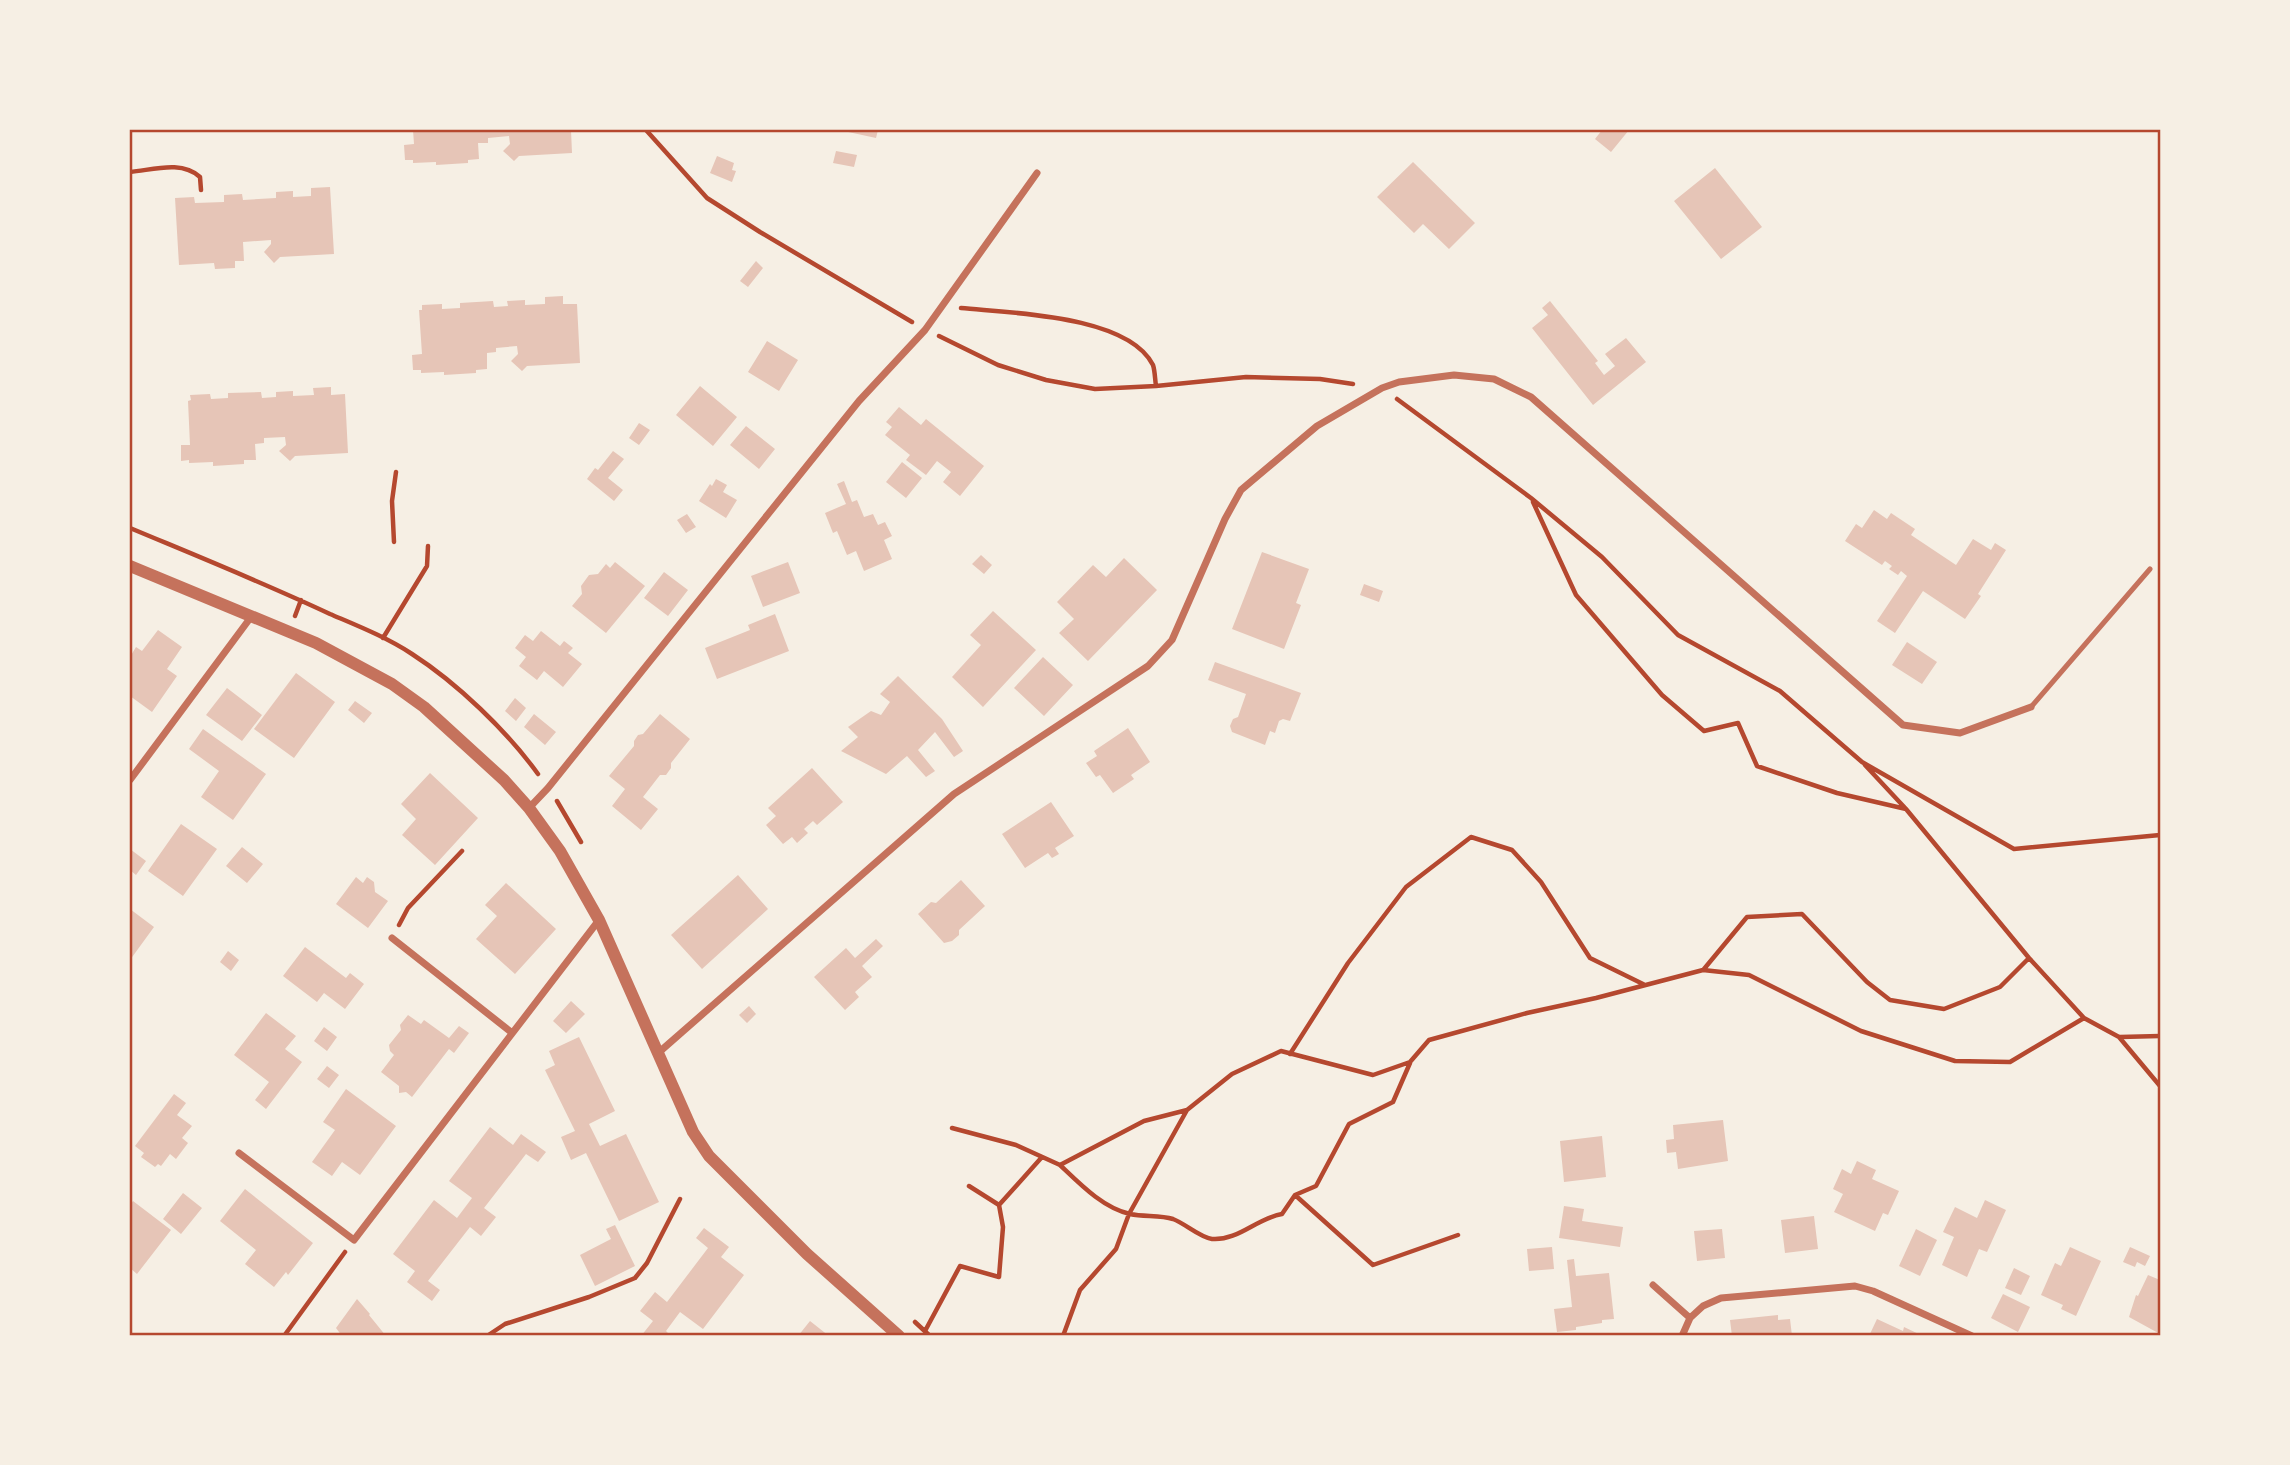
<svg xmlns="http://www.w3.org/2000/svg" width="2290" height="1465" font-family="'PT Sans Narrow',sans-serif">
  <rect width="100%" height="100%" fill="#f6efe4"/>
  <path fill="#e6c5b7" d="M413 130H571L572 153 519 156 514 161 503 151 510 144 509 136 488 138V143H478L479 159 468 160V163L436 165V162L413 163V160H405L404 145 414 144Z
    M839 130H878L876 138Z
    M1602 130H1629L1611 152 1595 139Z
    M836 151 857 155 854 167 833 163Z
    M717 156 734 163 732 170 736 171 732 182 710 173Z
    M1413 162 1475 223 1449 249 1423 224 1414 233 1377 197Z
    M1715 168 1762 227 1721 259 1674 201Z
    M330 187 334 254 280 257 274 263 264 252 271 244V240L243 242 244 261H235V268L215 269 214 263 179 265 175 198 194 197 195 203 224 202V195L242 194 243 200 276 198V192L293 191V197L311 196V188Z
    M756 261 763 268 748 287 740 281Z
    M563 296V304H577L580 363 527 366 522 371 511 361 518 354 517 346 496 348V352L487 353V369L476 370V373L444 375V372L421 373V370H413L412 355 422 354 419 310H422V305L442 304V309L460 308V303L493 301 494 307 508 306 507 301 525 300V305L545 304V297Z
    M1550 301 1598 361 1595 363 1604 375 1615 366 1605 354 1626 338 1646 362 1593 405 1532 328 1548 315 1542 308Z
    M767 341 798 360 779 391 748 372Z
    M700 386 737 417 713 446 676 415Z
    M331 387V395L345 394 348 453 295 456 290 461 279 451 286 445 285 437 264 438V443L255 444 256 460H244V464L213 466V462L189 463V460L181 461V445H190L188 401 191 400 190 395 210 394 211 399 228 398V393L261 392 262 398 276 397V392L293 391V396L314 395 313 388Z
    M899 407 921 425 926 419 984 466 960 496 943 482 951 472 937 461 926 475 906 460 910 455 885 435 892 427 886 422Z
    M639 423 650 430 639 445 629 438Z
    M746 426 775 449 759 469 730 445Z
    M613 451 624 459 608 478 623 490 614 501 587 479 595 468 598 470Z
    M902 462 922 478 906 498 886 482Z
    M716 479 727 485 723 492 737 500 726 518 699 501 710 484 712 486Z
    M844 481 852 502 857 500 864 517 873 514 878 525 885 522 892 536 884 540 892 559 864 571 856 551 847 555 837 531 833 533 825 513 846 504 837 484Z
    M1874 510 1887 519 1891 513 1915 529 1911 535 1956 565 1973 539 1991 550 1995 543 2006 550 1978 594 1981 596 1965 619 1923 591 1895 633 1877 621 1907 576 1901 571 1898 575 1889 569 1892 566 1885 561 1882 565 1845 541 1856 524 1862 528Z
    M687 514 696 527 686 533 677 520Z
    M1262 552 1309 569 1296 603 1301 605 1284 649 1232 629Z
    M981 555 992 565 984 574 972 564Z
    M1124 558 1157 590 1088 661 1059 633 1074 619 1057 602 1093 565 1106 577Z
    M615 562 645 586 606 633 572 606 582 594 581 586 589 575 598 574 606 564 610 568Z
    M788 562 800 593 763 607 751 576Z
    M664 572 688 590 668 616 644 598Z
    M1364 584 1383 591 1379 602 1360 595Z
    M993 611 1036 650 983 707 952 677 981 645 970 635Z
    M775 614 789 651 717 679 705 648 750 630 748 625Z
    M158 630 182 647 167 669 177 676 152 712 130 696V657L136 647 142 651Z
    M541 631 560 646 564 641 573 648 568 653 582 664 563 687 544 671 537 680 519 666 526 657 515 648 525 635 533 641Z
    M1907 642 1937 662 1922 684 1892 665Z
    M1043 657 1073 685 1044 716 1014 688Z
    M1215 662 1301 693 1290 721 1283 719 1279 721 1275 733 1270 731 1265 745 1232 732 1230 726 1233 719 1238 717 1246 694 1208 680Z
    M296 673 335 702 294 758 254 729Z
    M898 676 942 719 963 751 954 757 935 732 918 750 935 771 926 777 907 756 886 774 841 751 858 737 848 727 871 711 881 715 890 702 880 694Z
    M227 688 262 715 242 741 206 715Z
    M515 698 526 708 516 721 505 711Z
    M355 701 372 713 364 723 348 710Z
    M534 714 556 732 545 745 524 727Z
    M660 714 690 739 671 763V768L666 775H660L643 797 658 809 641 830 612 806 625 789 609 776 634 746V741L638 735 643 734Z
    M1128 728 1150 762 1131 775 1134 779 1113 793 1100 775 1096 777 1086 763 1097 756 1094 751Z
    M203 729 266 774 233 820 201 797 219 771 189 749Z
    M812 768 843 802 817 825 813 821 804 829 808 833 797 843 792 837 783 844 766 825 776 816 768 808Z
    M430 773 478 818 435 865 402 835 416 819 401 804Z
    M1051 802 1074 836 1055 848 1059 854 1052 858 1048 853 1025 868 1002 834Z
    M181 824 217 849 183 896 148 871Z
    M242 847 263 864 247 883 226 866Z
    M130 849 146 861 136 875 130 870Z
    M738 875 768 909 702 969 671 935Z
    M356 877 363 883 367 877 374 882 375 892 388 901 368 928 336 904Z
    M961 880 985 906 959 930V935L952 941 944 943 918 914 931 902 936 903Z
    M506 883 556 929 515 974 476 939 497 916 485 905Z
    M130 909 154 927 130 960Z
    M876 939 883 946 862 966 872 977 855 992 859 997 845 1010 814 977 846 948 855 958Z
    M305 947 346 978 350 973 364 984 345 1009 324 993 317 1002 283 976Z
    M228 951 239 960 231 971 220 962Z
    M571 1001 585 1014 566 1033 553 1021Z
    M749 1006 756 1014 747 1023 739 1015Z
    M266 1013 296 1036 285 1049 302 1062 266 1109 255 1100 269 1082 234 1055Z
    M408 1015 421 1024 424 1020 449 1038 459 1026 469 1033 454 1053 449 1049 412 1097 406 1092 399 1093V1086L381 1072 394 1055 390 1051 389 1045 401 1030 400 1025Z
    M324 1027 337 1037 327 1051 314 1041Z
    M579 1037 615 1111 589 1124 600 1146 626 1134 659 1202 619 1221 586 1153 571 1160 561 1137 575 1131 545 1070 555 1065 549 1051Z
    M327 1066 339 1075 329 1088 317 1079Z
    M346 1089 396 1126 360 1175 342 1162 332 1176 312 1162 335 1130 323 1122Z
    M174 1094 186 1103 177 1115 192 1126 182 1138 188 1143 176 1159 170 1154 161 1166 158 1164 155 1167 141 1157 144 1153 135 1146Z
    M1723 1120 1728 1161 1678 1169 1676 1152 1667 1153 1666 1140 1674 1139 1673 1125Z
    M490 1127 513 1145 521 1134 546 1152 538 1162 526 1154 484 1208 496 1217 481 1236 470 1227 428 1281 440 1290 432 1301 407 1282 415 1271 393 1254 434 1200 457 1218 472 1198 449 1181Z
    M1602 1136 1606 1177 1564 1182 1560 1141Z
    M1857 1161 1876 1170 1872 1179 1899 1191 1888 1215 1883 1213 1875 1231 1834 1212 1843 1194 1833 1189 1842 1169 1851 1174Z
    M245 1189 313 1243 288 1275 286 1272 274 1287 245 1264 256 1250 220 1221Z
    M183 1193 202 1208 181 1234 163 1219Z
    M1985 1200 2006 1210 1987 1252 1979 1249 1967 1277 1942 1265 1954 1237 1943 1232 1955 1207 1977 1218Z
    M133 1201 171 1230 137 1274 130 1268V1205Z
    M1564 1206 1584 1209 1582 1221 1623 1227 1620 1247 1559 1238Z
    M1814 1216 1818 1249 1785 1253 1781 1220Z
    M615 1225 635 1266 595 1286 580 1255 611 1239 606 1229Z
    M704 1228 729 1247 721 1257 744 1275 703 1329 680 1312 666 1331 671 1336H641L653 1321 640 1311 655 1292 667 1302 708 1248 696 1238Z
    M1722 1229 1725 1258 1697 1261 1694 1231Z
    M1916 1229 1937 1240 1920 1276 1899 1266Z
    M1552 1247 1554 1269 1529 1271 1527 1249Z
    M2070 1247 2101 1261 2076 1316 2061 1309 2063 1305 2041 1295 2055 1263 2061 1266Z
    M2130 1247 2150 1256 2145 1266 2137 1262 2135 1267 2123 1262Z
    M1574 1259 1576 1276 1609 1273 1614 1319 1602 1320V1323L1576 1327V1330L1557 1332 1554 1309 1572 1307 1567 1260Z
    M2014 1268 2030 1276 2021 1295 2005 1288Z
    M2148 1275 2160 1280V1334L2129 1317 2136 1295 2138 1296Z
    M2003 1294 2030 1307 2018 1332 1991 1318Z
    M357 1299 370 1314 369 1315 386 1336H342L336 1328Z
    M1778 1315V1320L1790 1319 1792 1336H1732L1730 1320Z
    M1877 1319 1903 1331 1904 1327 1923 1336H1869Z
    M810 1321 829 1336H798Z"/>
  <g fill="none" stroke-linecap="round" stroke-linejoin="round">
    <path stroke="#b5482f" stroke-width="4.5" d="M646 130 707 198 760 232 912 322
      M130 172C153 170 181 160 200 177L201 190
      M961 308C1010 313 1128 315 1153 365 1155 371 1155 380 1156 386
      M939 336 998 365 1046 380 1095 389 1156 386 1246 377 1320 379 1353 384
      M1397 399 1531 498 1602 557 1678 635 1780 691 1862 762 2014 849 2160 835
      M1533 502 1576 595 1662 695 1704 731 1738 723 1757 766 1837 793 1906 809
      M130 528C197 556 264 583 330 614 358 626 386 637 412 654 457 683 507 731 538 774
      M394 542 392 501 396 472
      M295 616 301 600
      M383 638 427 566 428 546
      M1865 765 1906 809 2029 958 2084 1018 2119 1037 2160 1086
      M557 801 581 842
      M399 925 408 908 462 851
      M1704 969 1747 917 1802 914 1867 982 1890 1000 1944 1009 2000 987 2029 958
      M2120 1037 2160 1036
      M1290 1054 1348 963 1406 887 1471 837 1512 850 1541 882 1590 958 1643 984
      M952 1128 1016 1145 1060 1165 1144 1121 1187 1110 1232 1074 1281 1051 1373 1075 1410 1062 1429 1040 1527 1013 1596 998 1703 970 1749 975 1861 1031 1955 1061 2010 1062 2084 1018
      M1060 1165C1080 1184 1103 1208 1130 1214 1144 1217 1160 1215 1173 1219 1186 1224 1199 1237 1212 1239 1238 1241 1257 1218 1282 1214L1295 1195 1373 1265 1458 1235
      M1295 1195 1316 1186 1349 1124 1393 1102 1410 1063
      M999 1205 1042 1157
      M915 1322 930 1336
      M925 1331 960 1266 999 1277 1003 1227 999 1205 969 1186
      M284 1336 345 1252
      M487 1336 505 1324 589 1297 635 1278 647 1263 680 1199
      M1063 1336 1080 1290 1116 1249 1129 1214 1187 1110"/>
    <path stroke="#c5725c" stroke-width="5" d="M2031 707 2150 569"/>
    <path stroke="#c5725c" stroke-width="7" d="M130 780 251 617
      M529 808 548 788 859 401 925 330 1037 173
      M392 938 511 1032
      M657 1054 954 794 1148 666 1172 640 1225 519 1241 490 1317 426 1382 388 1399 382 1454 375 1494 379 1531 397 1903 725 1960 733 2031 707
      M239 1153 354 1240 599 920
      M1653 1285 1690 1318 1682 1336
      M1690 1318 1703 1306 1721 1298 1855 1286 1873 1291 1972 1336"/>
    <path stroke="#c5725c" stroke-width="12" d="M130 566 316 643 392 684 424 707 504 780 529 808 560 851 599 920 693 1132 709 1156 807 1254 899 1336"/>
  </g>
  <rect width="2290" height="1465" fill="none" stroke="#f6efe4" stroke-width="262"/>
  <rect x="131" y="131" width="2028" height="1203" fill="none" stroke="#b5482f" stroke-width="2.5"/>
</svg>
